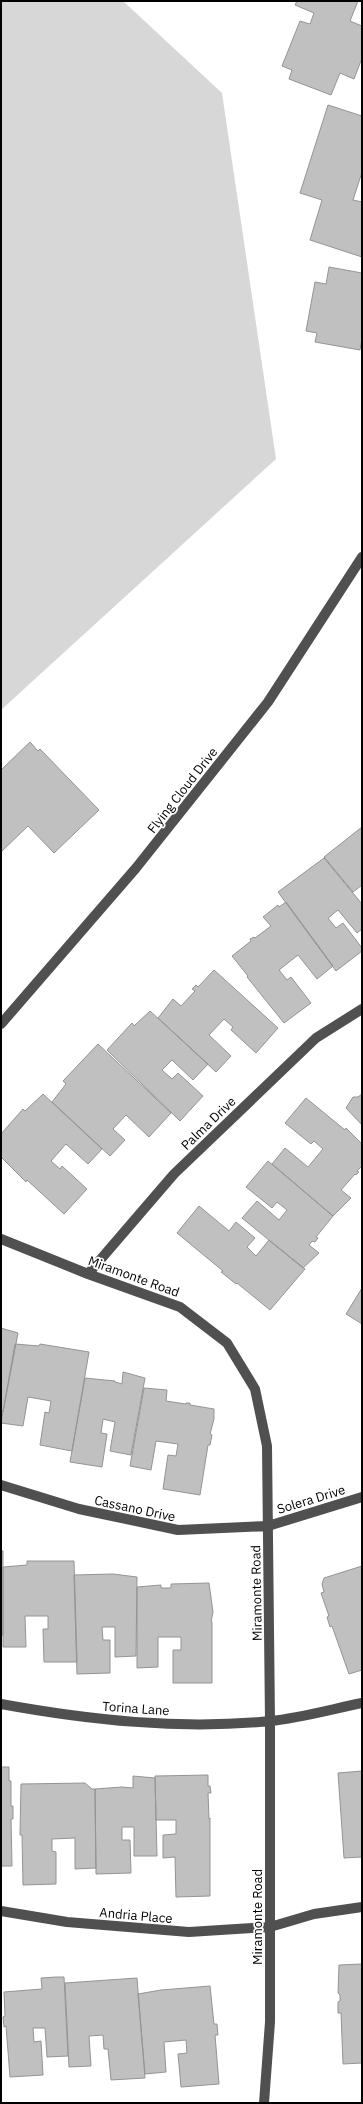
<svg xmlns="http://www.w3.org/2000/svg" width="363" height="2104" font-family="'IBM Plex Sans',sans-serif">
  <rect width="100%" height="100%" fill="#fff"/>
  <path fill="#d7d7d7" d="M1 1H123L222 93 276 459 1 710Z"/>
  <path fill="#c0c0c0" stroke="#949494" d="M297 1H358L350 21 362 26V58L354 79 340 73 331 95 289 79 292 70 282 66 300 21 310 24 314 13 295 5Z
    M328 105 362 116V172L353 200 362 202V257L310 240 322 200 300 193Z
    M329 267 362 273V338L360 350 315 342 317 333 306 331 315 282 326 284Z
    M30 742 38 751 40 749 99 810 54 853 28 826 1 852V770Z
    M362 827V885L353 892 324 857Z
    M324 858 362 904V929L357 933 338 910 328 918 336 928 343 923 362 948V951L336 971 278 892Z
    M286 902 333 966 317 979 298 955 279 970 287 980 291 977 311 1003 284 1023 247 977 248 976 232 956 251 941 250 939 254 937 255 938 271 926 263 917 278 905 279 907Z
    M214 970 278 1028 256 1053 231 1030 233 1027 224 1019 209 1035 231 1056 216 1072 158 1018 173 999 181 1006 195 991 192 989 196 985 198 987Z
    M150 1011 208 1064 193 1080 172 1060 162 1070 172 1079 178 1073 203 1096 180 1121 107 1050 132 1023 134 1026Z
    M98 1044 171 1113 149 1137 126 1115 113 1129 125 1140 110 1156 52 1102 66 1084 63 1081Z
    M362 1090V1125L346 1108 353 1097H358L362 1094Z
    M43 1094 102 1149 88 1164 66 1144 51 1161 60 1169 62 1166 87 1189 64 1214 27 1180 26 1182 1 1157V1134L23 1109 25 1111Z
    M306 1098 345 1130 346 1128 362 1144V1166L357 1171 359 1172 356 1175 355 1174 341 1190 351 1198 333 1216 272 1164 285 1148 308 1167 323 1149 314 1141 311 1144 285 1123Z
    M268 1161 333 1216 316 1237 318 1238 315 1242 312 1241 309 1245 319 1253 303 1268 242 1218 257 1201 279 1220 287 1210 277 1202 272 1208 246 1187Z
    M199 1206 229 1231 236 1222 255 1238 247 1247 256 1256 269 1240 305 1269 270 1310 237 1283 236 1284 221 1272 223 1271 177 1233Z
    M362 1288V1324L346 1314Z
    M1 1328 18 1333 3 1412 1 1411Z
    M15 1344 39 1346 40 1344 89 1352 72 1451 40 1445 45 1412 49 1413 51 1401 28 1397 23 1426 1 1423Z
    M123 1372 145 1378 131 1455 110 1451 115 1422 103 1419 101 1433 107 1434 102 1467 70 1462 85 1378 115 1381V1382L122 1384Z
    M144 1388 167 1390 166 1401 186 1404V1403H190V1405L214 1409V1419L210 1434 212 1435 210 1445H208L200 1495 163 1489 168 1455 176 1456 178 1444 156 1441 151 1470 130 1466Z
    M1 1551H3V1635H1Z
    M27 1561H74L77 1662H44L43 1629H48V1616H25L26 1647H3V1567L27 1565Z
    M362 1566V1670L349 1674 332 1626 330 1627 327 1617 329 1616 321 1593 324 1592 322 1584 324 1578Z
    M113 1574 137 1577 136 1656 115 1657V1627H102L103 1640H110V1673L77 1674 74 1575Z
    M209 1583 213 1612 211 1622H212V1683H173V1650H181V1637H158V1667L137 1668V1587L161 1585V1588H171V1584Z
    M1 1767H9V1781H11V1806H13V1819H11L12 1866H1Z
    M362 1771V1857L344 1858 338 1773Z
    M208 1775V1786H210L211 1793H208L209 1819 210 1818V1896L176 1897 175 1857 163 1858V1835L176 1834V1820H156L155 1776Z
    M133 1776 155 1778 157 1856H134V1827H122V1840H130L131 1873 96 1874 95 1789 122 1787 133 1788Z
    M85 1783 92 1789H95L96 1868 75 1869V1838L52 1839V1851L56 1852V1884L23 1885 22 1835H20L21 1784Z
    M362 1964V2063L343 2064 341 2013H338V2002L340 2001V1995L338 1993 339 1965Z
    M56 1977H64L68 2056 47 2057 45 2028H33L34 2042 41 2041 43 2075 10 2077 6 2026 4 2027 3 2017 5 2016 4 1992 42 1989 41 1978Z
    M137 1978 145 2078 111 2080 108 2049H104L103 2035 89 2036 91 2066 69 2067 65 1983Z
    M210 1986 214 2024H217L218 2035H215L219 2084 181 2087 178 2054 187 2053 186 2040 164 2042 166 2072 145 2074 138 1994 161 1990Z"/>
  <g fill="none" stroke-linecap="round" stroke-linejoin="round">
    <path stroke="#505050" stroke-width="10" d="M1 1024 136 868 268 702 362 557
      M1 1239 88 1274 180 1307 227 1343 255 1389 267 1446 270 1721V2022L264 2103
      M88 1274 174 1174 316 1038 362 1009
      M1 1485 79 1509 178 1530 268 1526 362 1497
      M1 1704C89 1720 180 1730 270 1721 300 1718 332 1709 362 1703
      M1 1911 67 1922 189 1932 270 1927 314 1914 362 1907"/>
  </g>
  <g text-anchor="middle" stroke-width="3.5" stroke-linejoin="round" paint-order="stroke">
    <g font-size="13" fill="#000" stroke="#fff">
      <text transform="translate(182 790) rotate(-52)" y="5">Flying Cloud Drive</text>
      <text transform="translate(208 1123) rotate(-44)" y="5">Palma Drive</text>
      <text transform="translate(134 1276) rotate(20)" y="5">Miramonte Road</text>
      <text transform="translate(311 1499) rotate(-17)" y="5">Solera Drive</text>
      <text transform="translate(135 1508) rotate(12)" y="5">Cassano Drive</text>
      <text transform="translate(256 1593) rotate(-91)" y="5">Miramonte Road</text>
      <text transform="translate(136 1708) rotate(4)" y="5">Torina Lane</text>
      <text transform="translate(136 1915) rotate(5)" y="5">Andria Place</text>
      <text transform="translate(257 1917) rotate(-90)" y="5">Miramonte Road</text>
    </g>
  </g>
  <rect width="363" height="2104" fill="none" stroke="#000000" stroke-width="4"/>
</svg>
